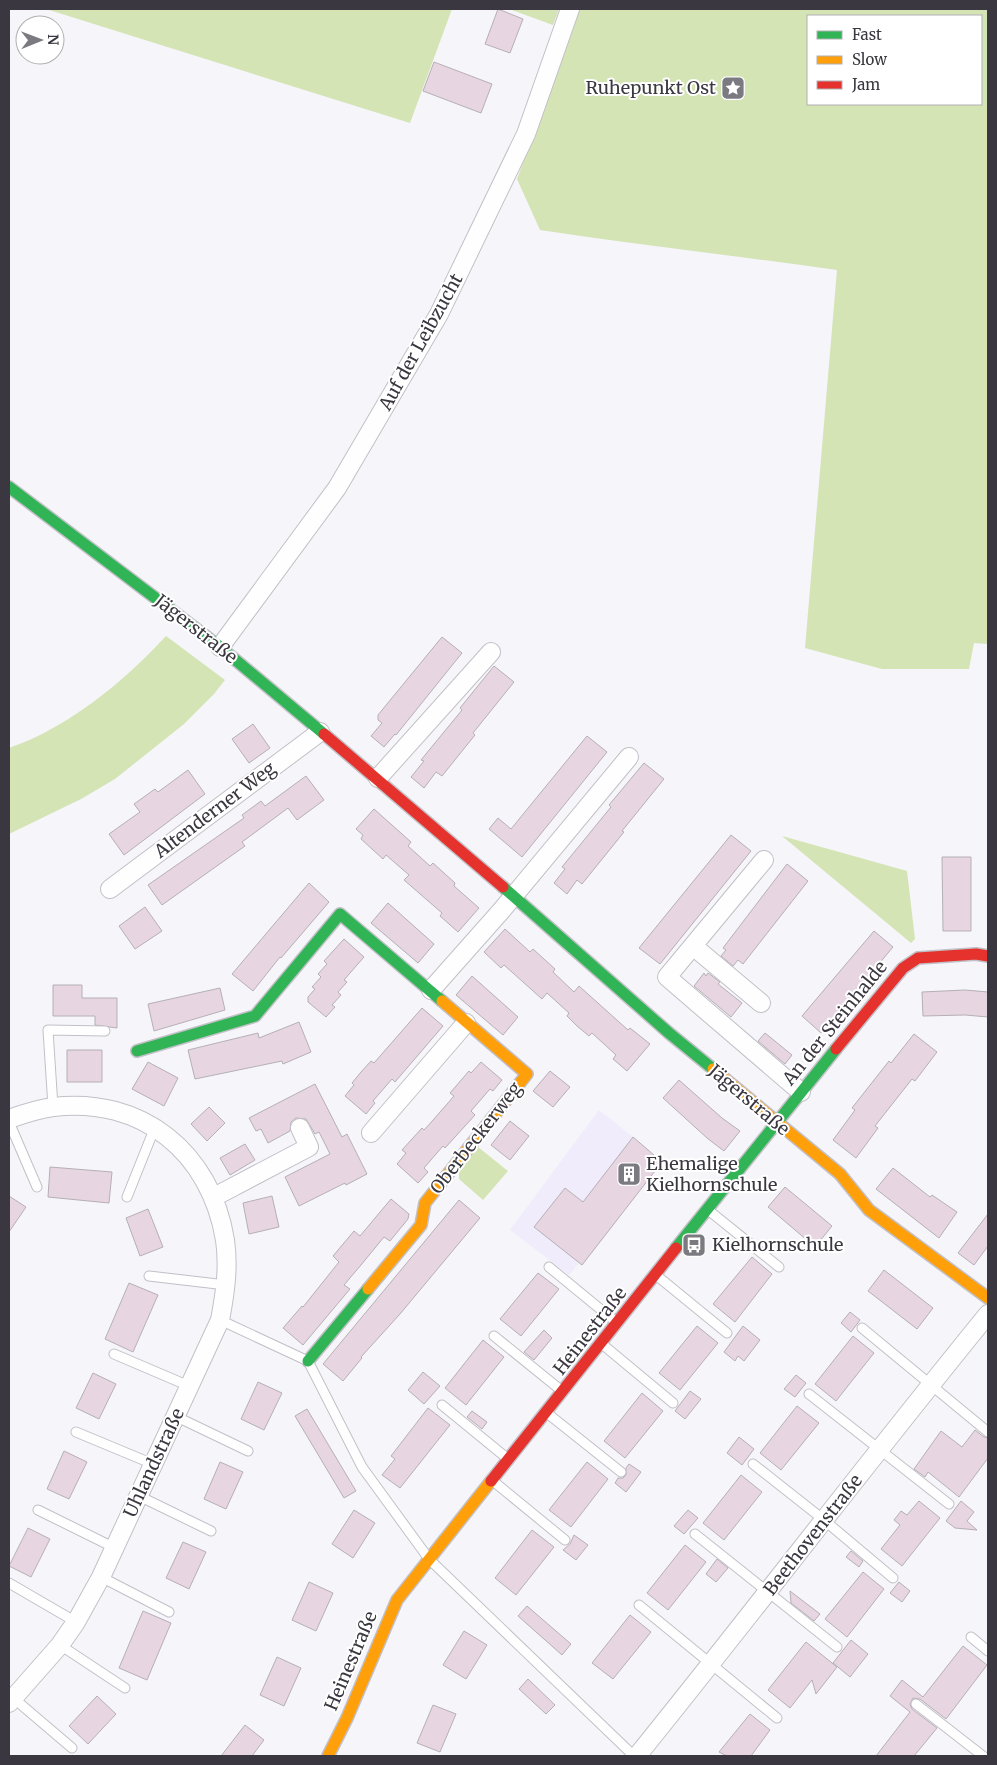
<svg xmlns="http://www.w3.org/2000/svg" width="997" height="1765" font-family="Merriweather,serif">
  <rect width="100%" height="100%" fill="#f6f5fa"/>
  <path fill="#f0ecfc" d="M599 1110 633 1137 610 1223 613 1226 582 1265 579 1263 569 1275 510 1230Z"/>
  <path fill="#d4e4b5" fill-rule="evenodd" d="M46 9H452L410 123Z
    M509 9H559L553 25Z
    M579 9H988V644L974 643 969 669H882L805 648 837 270C738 256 638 245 540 230L517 179ZM808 16H981V104H808Z
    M166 636 225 680 214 694 184 724 115 779 81 799 9 834V748C20 744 33 739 44 733 90 709 131 674 166 636Z
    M782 836 907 871 915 939 911 943Z
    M478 1147 508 1171 483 1200 459 1179V1168Z"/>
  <path fill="#e7d5e1" stroke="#b5b0b4" d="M498 9 523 19 510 53 485 44Z
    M434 62 492 84 481 113 423 91Z
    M442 637 462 653 396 735 395 734 384 747 371 736 382 723 378 720V715Z
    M494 666 514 682 473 733 475 735 442 776 436 772 424 788 411 777 424 761 421 760 462 710 460 708Z
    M253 724 270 748 249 763 232 739Z
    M587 736 607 752 522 857 489 829 498 818 511 829Z
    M644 763 664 779 622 831 624 832 582 884 577 880 567 894 554 883 565 869 562 867 611 807 609 805Z
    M188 770 205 794 124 855 109 834 140 812 134 804 155 789 158 792Z
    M306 776 324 800 297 820 288 808 242 842 245 846 162 905 148 885 244 818 242 815 261 801 265 806Z
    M374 809 411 842 408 846 430 866 433 863 455 883 454 886 479 908 458 932 440 916 442 913 404 880 409 875 386 855 383 859 361 839 363 835 356 829Z
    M731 835 751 851 660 964 639 948Z
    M942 857H971V931H943Z
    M787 864 808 881 743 964 738 960 733 966 721 956 726 950 723 948Z
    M309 883 329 902 281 958 280 957 253 991 232 974Z
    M388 903 434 944 418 963 371 923Z
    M145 907 162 931 135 949 119 926Z
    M505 929 530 952 533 949 555 969 553 972 574 992 579 986 628 1030 630 1028 650 1044 627 1071 613 1059 616 1055 592 1033 589 1036 577 1026 567 1016 569 1013 547 993 542 999 504 965 501 968 484 952Z
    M874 931 893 947 821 1033 802 1016Z
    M344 939 364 957 344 980 347 982 338 992 341 995 332 1005 335 1007 326 1017 308 1002V997L315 989 312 987 321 977 318 974 327 964 324 961Z
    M704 973 706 976 708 973 720 982 718 984 742 1003 731 1017 694 986Z
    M472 976 518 1017 503 1035 456 995Z
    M53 985H82V998H117V1028L95 1025V1016H53Z
    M220 988 225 1010 154 1031 148 1004Z
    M965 990 988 992V1017L965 1015 923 1016 922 992Z
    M422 1008 443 1026 395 1082 392 1079 373 1101 375 1103 366 1114 345 1096 354 1085 352 1083 361 1072 371 1061 374 1063Z
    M299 1022 311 1052 283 1064 282 1061 195 1079 188 1050 258 1033 259 1038Z
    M765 1033 792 1055 785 1064 758 1041Z
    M914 1034 937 1052 915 1081 912 1079 875 1126 878 1128 856 1158 833 1140 855 1110 852 1108 889 1061 891 1063Z
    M67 1050H102V1082H67Z
    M148 1062 178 1078 164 1106 132 1089Z
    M481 1062 502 1080 493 1091 490 1089 471 1111 475 1115 445 1148 443 1146 424 1168 428 1172 418 1183 397 1164 406 1153 402 1150 422 1128 424 1130 434 1119 454 1096 450 1093 469 1071 471 1073Z
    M550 1071 570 1087 553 1107 533 1091Z
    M679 1080 722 1118 740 1131 724 1151 707 1138 663 1098Z
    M315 1084 342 1137 347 1134 367 1174 346 1185 345 1183 299 1206 285 1177 330 1154 319 1132 315 1134 306 1119 296 1118 291 1122 290 1131 268 1143 261 1129 256 1131 249 1118Z
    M209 1107 225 1123 207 1141 191 1124Z
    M510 1121 529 1136 510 1160 491 1145Z
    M633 1137 662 1162 582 1265 534 1227 565 1188 583 1202Z
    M245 1144 255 1160 230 1175 220 1158Z
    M50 1167 112 1172 109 1203 48 1197Z
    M893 1168 930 1197 932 1195 957 1212 939 1238 876 1189Z
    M785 1187 832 1226 815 1247 768 1207Z
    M9 1196 26 1207 9 1232Z
    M272 1196 279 1227 249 1234 243 1203Z
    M391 1199 409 1214 408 1219 390 1241 384 1237 361 1265 344 1285 350 1289 303 1345 283 1328 302 1306 303 1307 339 1262 333 1256 354 1231 360 1236Z
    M459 1200 480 1218 400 1314 361 1357 362 1358 343 1381 323 1364Z
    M148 1209 163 1247 140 1256 126 1218Z
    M988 1214V1246L974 1265 958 1253Z
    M752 1257 772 1274 735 1322 713 1304Z
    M884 1270 933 1308 917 1329 868 1291Z
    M538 1273 559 1289 521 1336 500 1319Z
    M129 1283 158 1295 133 1352 105 1339Z
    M850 1312 860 1320 851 1332 841 1323Z
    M697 1326 718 1343 680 1390 659 1373Z
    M743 1326 760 1340 744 1361 738 1356 735 1361 724 1352Z
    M544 1330 552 1338 534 1360 524 1352Z
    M853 1336 874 1353 836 1401 815 1384Z
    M483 1340 504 1357 466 1405 445 1388Z
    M423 1372 440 1386 424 1404 408 1390Z
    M93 1373 116 1384 99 1419 76 1408Z
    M796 1375 806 1383 795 1397 784 1389Z
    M258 1382 282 1393 264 1430 241 1419Z
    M690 1391 701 1399 685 1419 675 1411Z
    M642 1393 663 1411 625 1458 604 1441Z
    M797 1406 819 1423 781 1470 760 1453Z
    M428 1408 450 1425 400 1488 382 1475 395 1459 391 1456Z
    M307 1409 356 1491 344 1498 295 1416Z
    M472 1411 487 1422 482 1429 467 1417Z
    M975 1430 984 1437 988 1438V1458L959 1497 928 1472 925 1477 914 1469 941 1431 962 1447Z
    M739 1437 754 1449 742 1465 727 1453Z
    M64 1451 87 1462 69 1499 47 1489Z
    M220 1462 243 1472 226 1509 204 1499Z
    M587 1462 608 1479 571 1527 549 1510Z
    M629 1464 641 1472 626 1492 615 1483 618 1478H623L626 1475V1468Z
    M741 1475 762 1492 724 1540 703 1523Z
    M919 1501 940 1518 902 1566 881 1549 900 1525 894 1520 901 1511 907 1515Z
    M961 1501 974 1512 967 1521 977 1530 955 1528 946 1521Z
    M354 1510 375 1523 353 1558 332 1544Z
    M688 1510 698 1518 684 1534 674 1526Z
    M28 1528 50 1539 31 1577 9 1566Z
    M532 1530 554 1547 516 1595 495 1578Z
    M574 1535 588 1545 576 1560 563 1550 570 1544Z
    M183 1542 206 1552 189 1589 166 1578Z
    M685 1545 706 1562 668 1610 647 1593Z
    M851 1551 863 1561 859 1567 846 1557Z
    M717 1559 728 1568 716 1582 706 1574Z
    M863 1572 884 1589 847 1637 825 1619Z
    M309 1582 333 1593 316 1631 292 1620Z
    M899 1582 910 1591 902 1602 890 1593Z
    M790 1591 820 1614 814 1621 791 1603Z
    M527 1606 571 1644 562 1655 518 1616Z
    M143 1611 171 1623 147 1680 119 1668Z
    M630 1615 651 1632 613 1679 592 1663Z
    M464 1631 487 1645 466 1679 443 1665Z
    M851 1640 868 1654 850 1677 833 1663Z
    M806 1642 837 1667 816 1694 812 1680 790 1708 768 1690Z
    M963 1646 987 1665 946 1719 920 1699 913 1698 910 1704 912 1709 937 1728 914 1756H876L910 1712 890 1696 902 1680 923 1697Z
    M277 1657 301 1668 284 1706 260 1695Z
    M528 1679 555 1705 546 1714 519 1689Z
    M97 1696 116 1714 88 1744 69 1726Z
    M433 1705 456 1714 440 1752 417 1743Z
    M750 1714 770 1730 751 1756H727L719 1752Z
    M245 1725 264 1740 252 1756H221Z"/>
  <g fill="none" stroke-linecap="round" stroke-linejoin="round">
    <g stroke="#c2c0c7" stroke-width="11">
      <path id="lane" d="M53 1107 48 1030 105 1031
        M9 1122 37 1187
        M127 1197 155 1127
        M707 1209 779 1267
        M549 1267 616 1322
        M656 1275 727 1333
        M149 1276 226 1285
        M220 1320 308 1361 362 1467 429 1559 634 1756
        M862 1328 988 1432
        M494 1336 562 1391
        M602 1344 673 1403
        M114 1354 189 1386
        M809 1394 949 1504
        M442 1405 508 1459
        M547 1413 621 1472
        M175 1416 248 1451
        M76 1432 153 1464
        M753 1464 824 1520 893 1578
        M493 1481 565 1540
        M139 1496 211 1531
        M38 1510 115 1548
        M695 1534 837 1647
        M101 1577 169 1612
        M9 1583 76 1622
        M639 1605 777 1718
        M971 1637 988 1651
        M60 1645 125 1688
        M11 1696 72 1748
        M916 1704 983 1756"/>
    </g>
    <g stroke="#c2c0c7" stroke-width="20">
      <path id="street" d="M220 647 337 488 439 314 526 134 570 9
        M378 778 491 652
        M764 860 667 977 801 1092
        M110 889 320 732
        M693 946 761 1003
        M431 990 501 911 629 757
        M9 1119C23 1114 38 1109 53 1107 142 1096 211 1153 225 1240 229 1267 225 1294 220 1320L101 1577 76 1622 60 1645 9 1703
        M371 1133 466 1023
        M214 1197 309 1147 300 1128
        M637 1756C755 1610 869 1460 988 1314"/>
    </g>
    <g stroke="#c2c0c7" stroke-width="14">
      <path id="fast" d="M9 487 220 647 324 734
        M503 887 669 1033 713 1069
        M137 1051 255 1016 340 914 442 1001
        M676 1248 836 1049
        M308 1361 368 1289"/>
    </g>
    <g stroke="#c2c0c7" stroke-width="14">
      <path id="slow" d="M713 1069 840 1174 869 1210 988 1298
        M368 1289 421 1225 425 1203 527 1074 442 1001
        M328 1756 347 1718 397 1600 491 1481"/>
    </g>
    <g stroke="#c2c0c7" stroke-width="14">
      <path id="jam" d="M324 734 503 887
        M836 1049 903 968 918 958 976 954 988 956
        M491 1481 676 1248"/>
    </g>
    <use href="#lane" stroke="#fefefe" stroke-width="9"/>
    <use href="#street" stroke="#fefefe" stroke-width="18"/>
    <use href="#fast" stroke="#30b455" stroke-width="11"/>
    <use href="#slow" stroke="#ff9f0a" stroke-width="11"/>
    <use href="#jam" stroke="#e5322d" stroke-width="11"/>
  </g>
  <defs>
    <g id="sight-square" transform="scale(1.25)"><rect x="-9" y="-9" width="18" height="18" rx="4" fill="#7c7a81" stroke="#fff"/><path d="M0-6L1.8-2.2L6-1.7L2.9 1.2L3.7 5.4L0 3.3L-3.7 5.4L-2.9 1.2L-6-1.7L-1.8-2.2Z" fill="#fff"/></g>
    <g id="building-square" transform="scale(1.25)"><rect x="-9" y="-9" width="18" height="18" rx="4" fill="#7c7a81" stroke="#fff"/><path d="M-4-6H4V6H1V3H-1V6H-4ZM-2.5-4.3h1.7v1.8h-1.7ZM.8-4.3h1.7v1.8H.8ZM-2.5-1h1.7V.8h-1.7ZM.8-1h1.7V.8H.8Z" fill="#fff"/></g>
    <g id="bus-square" transform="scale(1.25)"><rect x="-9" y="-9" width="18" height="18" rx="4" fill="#7c7a81" stroke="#fff"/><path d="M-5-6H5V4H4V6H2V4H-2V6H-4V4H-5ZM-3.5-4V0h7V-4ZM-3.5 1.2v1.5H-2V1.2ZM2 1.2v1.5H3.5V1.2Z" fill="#fff"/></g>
  </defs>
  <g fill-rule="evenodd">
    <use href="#sight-square" x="733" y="88"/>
    <use href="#building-square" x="629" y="1174"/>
    <use href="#bus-square" x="694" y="1245"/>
  </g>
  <g text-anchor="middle" stroke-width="4" stroke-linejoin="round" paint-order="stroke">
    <g font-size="18" fill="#3a3740" stroke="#fff" text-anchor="start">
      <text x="716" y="94" text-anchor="end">Ruhepunkt Ost</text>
      <text x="646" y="1170">Ehemalige<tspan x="646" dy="21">Kielhornschule</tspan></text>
      <text x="712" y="1251">Kielhornschule</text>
    </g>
    <g font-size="18" fill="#3a3740" stroke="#fff">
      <text transform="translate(421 342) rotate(-61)" y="6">Auf der Leibzucht</text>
      <text transform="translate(196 629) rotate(38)" y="6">Jägerstraße</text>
      <text transform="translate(215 810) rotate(-37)" y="6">Altenderner Weg</text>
      <text transform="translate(835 1023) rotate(-51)" y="6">An der Steinhalde</text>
      <text transform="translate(749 1100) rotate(40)" y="6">Jägerstraße</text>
      <text transform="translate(476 1138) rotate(-52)" y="6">Oberbeckerweg</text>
      <text transform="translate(590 1331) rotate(-52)" y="6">Heinestraße</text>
      <text transform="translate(154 1463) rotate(-65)" y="6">Uhlandstraße</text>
      <text transform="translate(813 1535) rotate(-52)" y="6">Beethovenstraße</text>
      <text transform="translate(351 1661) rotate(-67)" y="6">Heinestraße</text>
    </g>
  </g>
  <rect width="997" height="1765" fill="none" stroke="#3a3740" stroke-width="20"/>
  <rect x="807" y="15" width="175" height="90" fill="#ffffff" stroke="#b0afb3"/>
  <rect x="817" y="31" width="25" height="8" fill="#30b455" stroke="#b0afb3"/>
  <text x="852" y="40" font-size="15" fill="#3a3740">Fast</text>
  <rect x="817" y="56" width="25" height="8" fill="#ff9f0a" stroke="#b0afb3"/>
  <text x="852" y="65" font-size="15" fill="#3a3740">Slow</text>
  <rect x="817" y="81" width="25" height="8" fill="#e5322d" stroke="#b0afb3"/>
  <text x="852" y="90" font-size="15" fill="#3a3740">Jam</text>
  <g transform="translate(40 40) rotate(89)"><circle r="24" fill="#ffffff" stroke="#b0afb3"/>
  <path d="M0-4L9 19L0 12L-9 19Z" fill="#7c7a81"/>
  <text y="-8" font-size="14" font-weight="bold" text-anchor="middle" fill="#3a3740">N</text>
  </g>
</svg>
